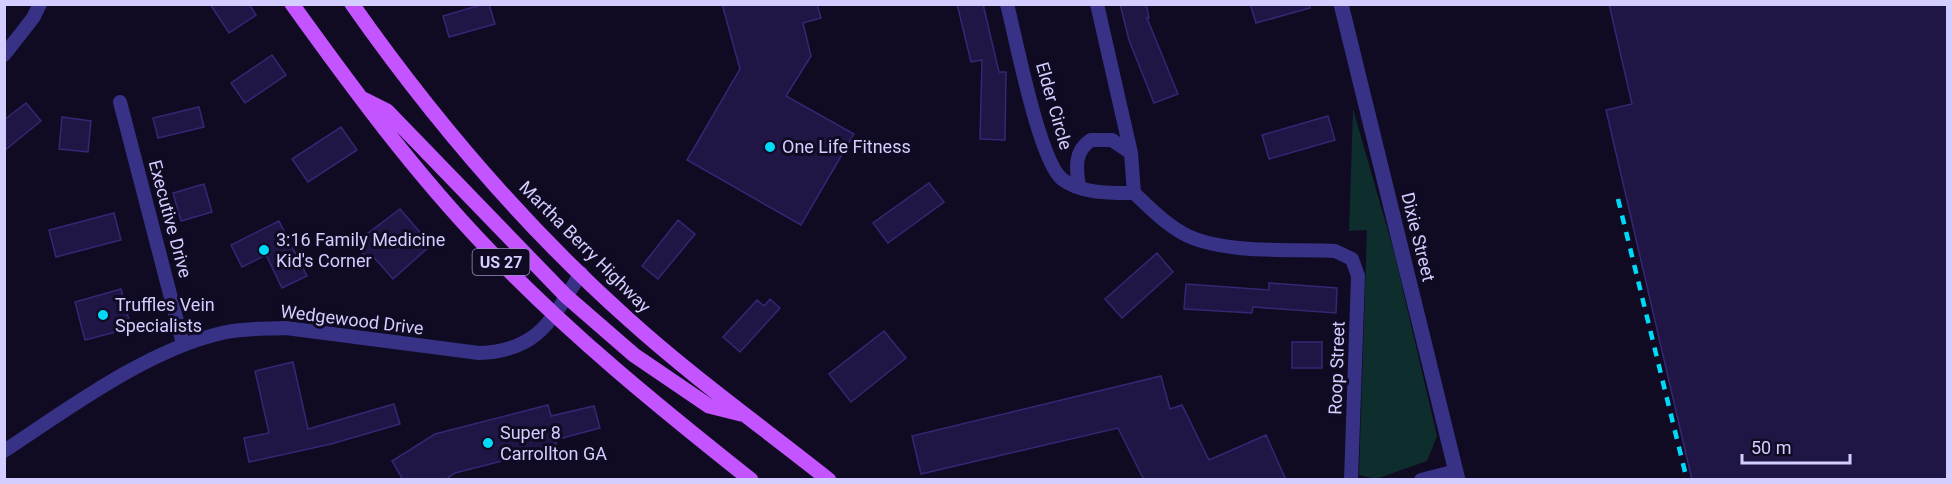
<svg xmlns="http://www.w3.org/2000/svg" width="1952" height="484" font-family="Roboto,sans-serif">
  <rect width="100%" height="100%" fill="#100b23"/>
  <path fill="#0e2d2d" d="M1353 109 1394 252 1437 436 1427 461 1376 479 1359 475 1367 230 1349 231Z"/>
  <path fill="#201645" stroke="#372674" stroke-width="1.5" d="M210 4H249L256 15 229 33Z
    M484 4H489L495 24 449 37 443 16Z
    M722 4H817L821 18 803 23 811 56 786 96 854 134 801 225 687 160 740 69Z
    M957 4H983L999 72H1006L1005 140 980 139 982 60 971 62Z
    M1120 4H1146L1149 18H1147L1178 94 1154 103 1129 40Z
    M1250 4H1309L1310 8 1256 23Z
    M1609 4H1947V480H1692L1606 110 1632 104Z
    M272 55 286 75 245 103 231 83Z
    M26 103 41 121 4 151V120Z
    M199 107 204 127 158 138 153 118Z
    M1328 116 1335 140 1269 159 1262 135Z
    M62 117 91 121 88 152 59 149Z
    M341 127 357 150 308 182 292 159Z
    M929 183 944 202 888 243 873 223Z
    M204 184 212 212 181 221 173 193Z
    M400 209 431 245 393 279 372 255 367 259 355 243Z
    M114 213 121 240 56 257 49 230Z
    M678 220 695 234 658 279 642 266Z
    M279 221 307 276 282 288 266 255 242 267 231 245Z
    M1157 253 1173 272 1122 318 1105 299Z
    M1269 283 1337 288 1336 313 1253 307 1252 313 1184 309 1186 284 1269 290Z
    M121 289 131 328 85 340 75 302Z
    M770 299 780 308 740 352 723 337 757 300 764 306Z
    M884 331 906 358 851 402 829 374Z
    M1292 342H1322V368H1292Z
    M293 362 308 429 394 404 400 424 331 444 249 462 244 438 269 433 255 371Z
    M1161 376 1170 409 1182 405 1209 460 1266 435 1286 480H1144L1118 428 921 474 912 436Z
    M548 405 551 416 594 406 600 428 555 440 557 447 455 473 445 480H403L392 461 435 434Z"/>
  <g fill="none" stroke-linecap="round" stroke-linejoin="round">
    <path stroke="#373286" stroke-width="14" d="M1007 4C1016 39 1039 160 1062 179 1081 194 1112 193 1134 193L1131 153 1097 4
      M4 55 33 18 40 4
      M120 102 183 344
      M1079 187C1076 168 1074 151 1091 140H1112L1131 153
      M1134 193C1150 208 1167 226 1188 236 1228 254 1291 249 1335 251L1352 259 1358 276 1351 480
      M4 451C68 409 147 350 222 333 243 328 264 329 286 328L479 353C539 351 552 319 581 273
      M1421 480 1456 471"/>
    <path stroke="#373286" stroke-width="15" d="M1341 4 1458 480"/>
    <path stroke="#c354ff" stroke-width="15" d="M292 4C353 89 415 173 488 249 569 334 659 407 751 480
      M352 4C432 118 523 225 627 318 691 376 761 426 829 480
      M361 98 387 111 566 296 634 355 709 406 741 414"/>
    <path stroke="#00daf8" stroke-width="4.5" stroke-dasharray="9 8" stroke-linecap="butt" d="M1618 199 1687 480"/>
  </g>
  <g fill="#00daf8" stroke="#100b23" stroke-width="2">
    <circle cx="770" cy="147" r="6"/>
    <circle cx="264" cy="250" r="6"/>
    <circle cx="103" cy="315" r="6"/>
    <circle cx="488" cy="443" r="6"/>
  </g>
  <g text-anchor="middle" stroke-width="6" stroke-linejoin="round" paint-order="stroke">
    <rect fill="#100b23" stroke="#9993bd" stroke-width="1.5" x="472.5" y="249" width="57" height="26" rx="4.5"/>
    <g font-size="16" font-weight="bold" fill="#d4cdff">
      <text x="501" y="268">US 27</text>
    </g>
    <g font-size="18" fill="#d4cdff" stroke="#100b23">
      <text transform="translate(1054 106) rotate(74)" y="6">Elder Circle</text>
      <text transform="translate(170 219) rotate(75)" y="6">Executive Drive</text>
      <text transform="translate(1418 237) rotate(76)" y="6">Dixie Street</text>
      <text transform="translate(585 247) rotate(45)" y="6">Martha Berry Highway</text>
      <text transform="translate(352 320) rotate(7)" y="6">Wedgewood Drive</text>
      <text transform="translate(1337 368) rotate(-88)" y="6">Roop Street</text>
    </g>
    <g font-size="18" fill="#d4cdff" stroke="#100b23" text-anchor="start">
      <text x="782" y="153">One Life Fitness</text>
      <text x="276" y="246">3:16 Family Medicine<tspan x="276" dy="21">Kid's Corner</tspan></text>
      <text x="115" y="311">Truffles Vein<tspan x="115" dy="21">Specialists</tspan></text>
      <text x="500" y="439">Super 8<tspan x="500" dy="21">Carrollton GA</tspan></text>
    </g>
  </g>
  <rect width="1952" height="484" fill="none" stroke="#d4cdff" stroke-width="12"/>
  <path d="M1742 454v9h108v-9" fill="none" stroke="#d4cdff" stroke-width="3"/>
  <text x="1751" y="454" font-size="18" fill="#d4cdff" stroke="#100b23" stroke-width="4.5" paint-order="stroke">50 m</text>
</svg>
